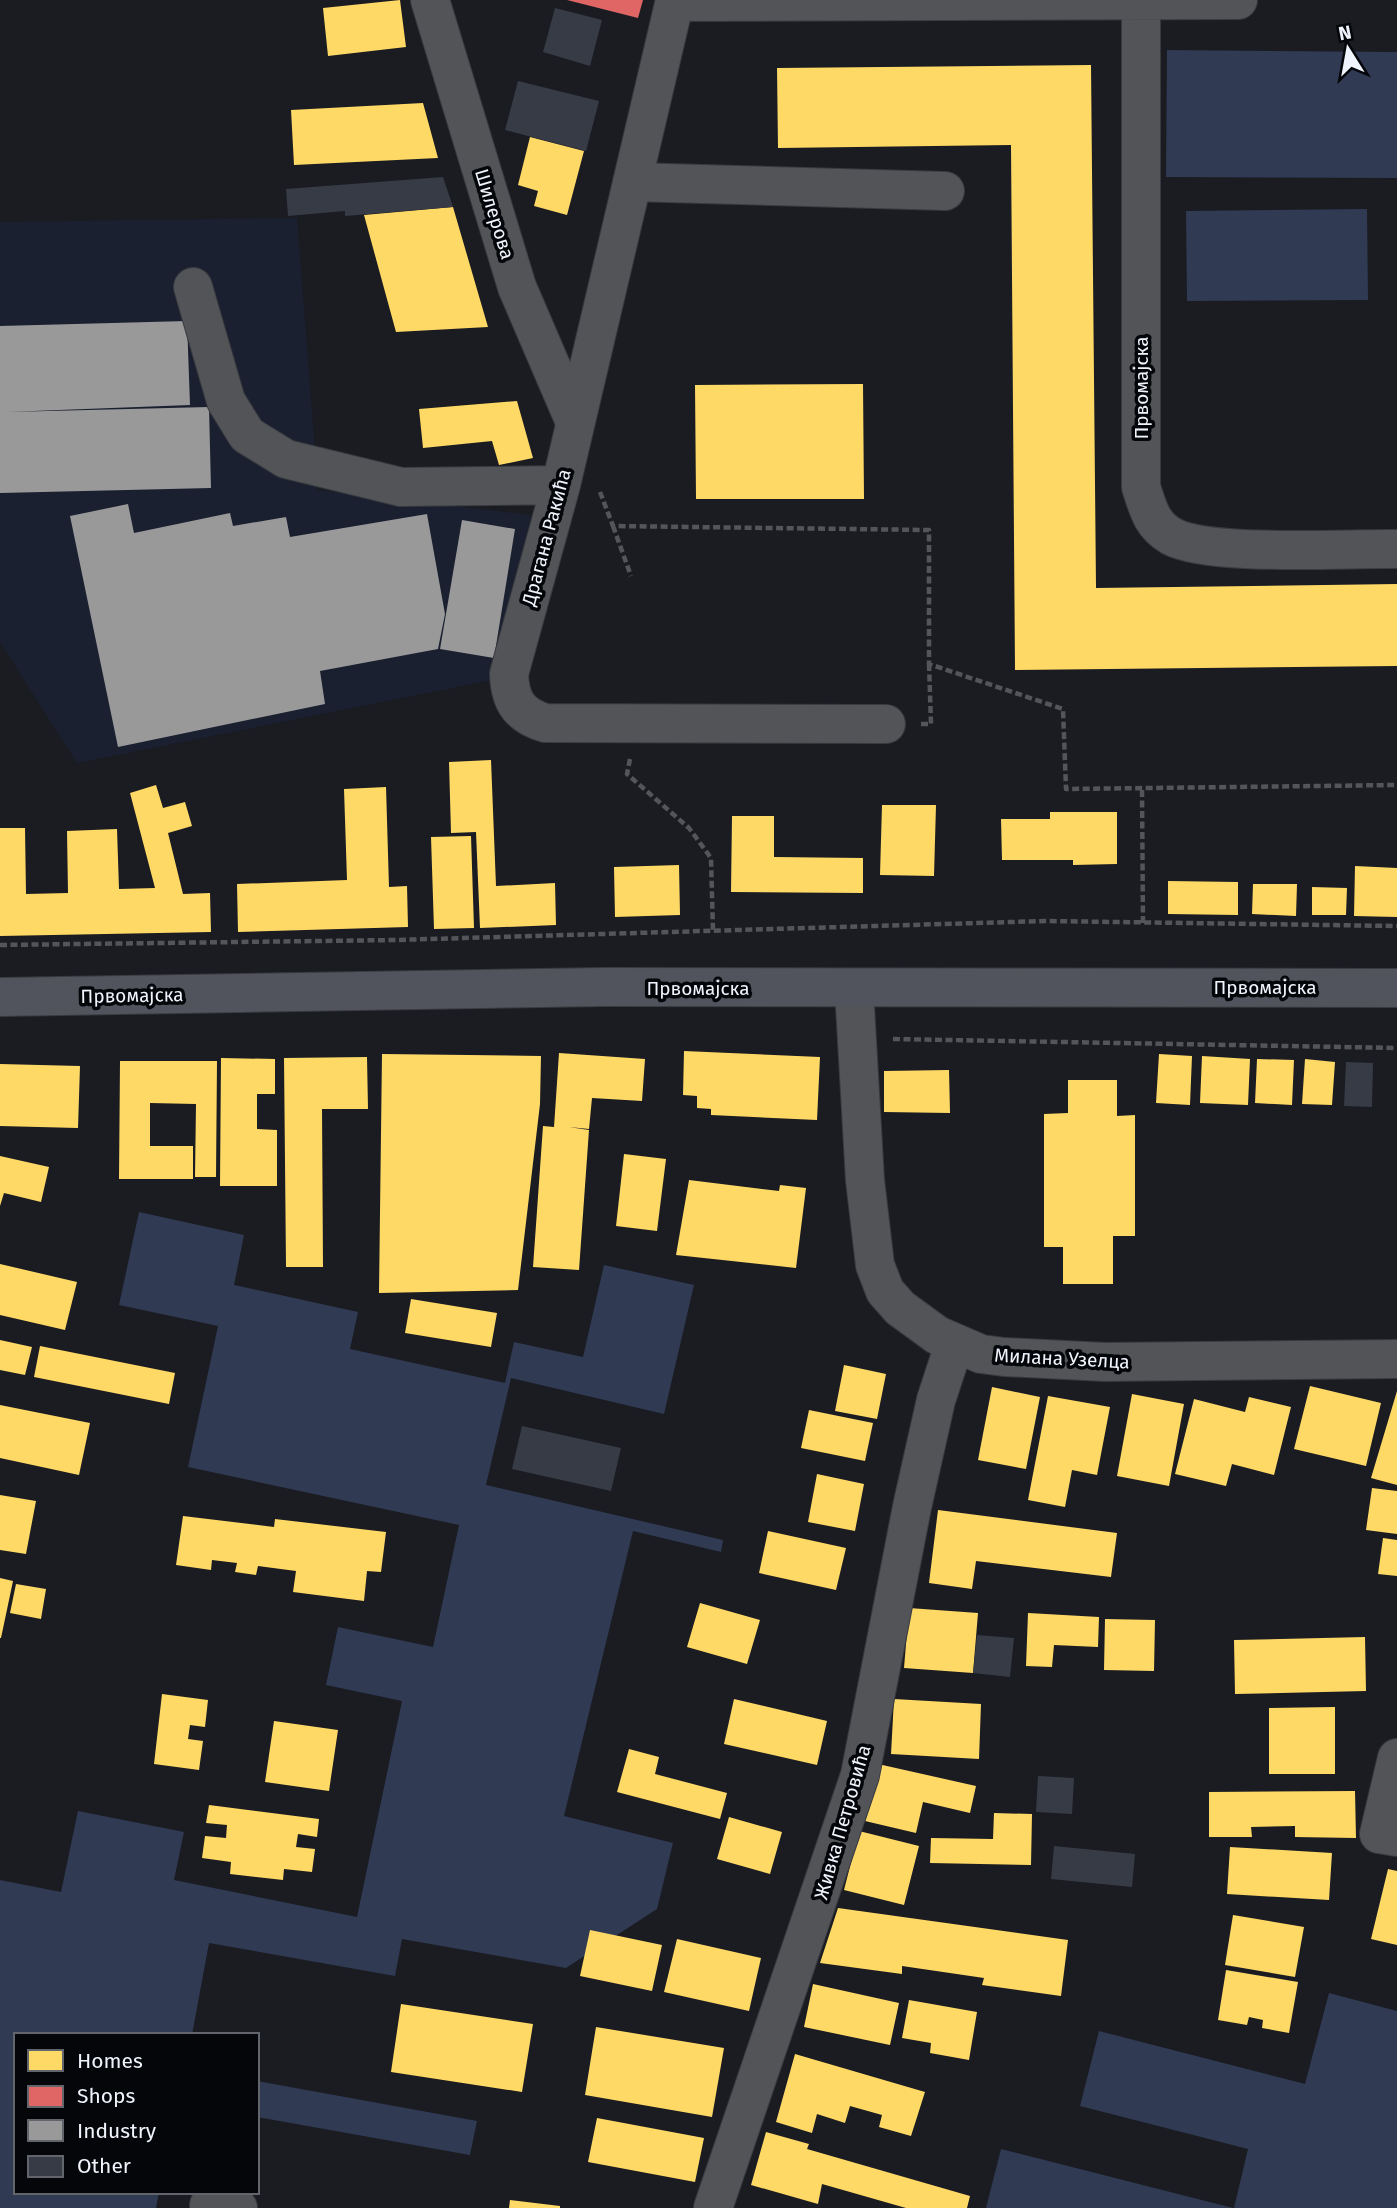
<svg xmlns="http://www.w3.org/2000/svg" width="1397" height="2208" font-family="'Fira Sans',sans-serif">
  <rect width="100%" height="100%" fill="#1a1c22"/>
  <path fill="#1a2030" d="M297 218 318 490 531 515 497 679 77 763 0 642V222Z"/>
  <path fill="#303a53" d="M1167 50 1397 52V178L1166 177Z
    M1367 209 1368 300 1187 301 1186 211Z
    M139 1212 244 1235 234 1285 358 1312 350 1349 505 1383 514 1342 583 1357 604 1265 694 1285 664 1414 511 1378 486 1485 723 1540 721 1552 633 1531 564 1816 673 1843 657 1909 566 1968 402 1939 395 1976 209 1943 192 2035H16V2192H159L156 2208H0V1880L61 1892 78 1811 184 1832 174 1880 357 1917 402 1701 326 1685 338 1627 433 1647 459 1525 188 1467 218 1326 119 1305Z
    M1329 1993 1397 2011V2208H1234L1248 2149 1080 2106 1099 2031 1305 2084Z
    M257 2081 477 2121 470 2155 257 2117Z
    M1001 2149 1233 2208H986Z"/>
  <path fill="#ffd966" d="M400 0 406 47 328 56 323 8Z
    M1091 65 1096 588 1397 584V666L1015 670 1011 145 778 148 777 68Z
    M423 103 438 158 294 165 291 110Z
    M530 137 584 151 567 215 534 206 538 191 518 185Z
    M453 207 488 327 396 332 364 215Z
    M863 384 864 499H696L695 385Z
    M517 401 533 458 499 465 492 441 423 448 419 409Z
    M491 760 496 886 555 883 556 925 480 928 476 832 451 833 449 762Z
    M156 785 163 808 185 802 192 826 168 833 183 894 210 893 211 932 0 936V828H25L26 894 68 893 67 831 117 829 119 889 155 888 130 793Z
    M386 787 389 887 407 886 408 927 238 932 237 884 347 880 344 789Z
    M882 805H936L934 876 880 875Z
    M1050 812H1117V864L1073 865V860H1002L1001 819H1050Z
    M732 816H774V857L863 858V893L731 892Z
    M471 836 474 928 434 929 431 837Z
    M679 865 680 915 615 917 614 867Z
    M1355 866 1397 868V917L1354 916Z
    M1168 881 1238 882V915L1168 914Z
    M1253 884H1297L1296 916 1252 914Z
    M1312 887 1347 888 1346 915H1312Z
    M684 1051 820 1057 817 1120 711 1115V1109L697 1108V1096L683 1095Z
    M559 1053 645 1059 642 1101 592 1098 589 1129 569 1127 589 1130 579 1270 533 1267 543 1126 554 1127Z
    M382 1054 541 1056 540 1104 518 1290 379 1293Z
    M1159 1054 1192 1056 1190 1105 1156 1103Z
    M1202 1056 1250 1059 1248 1105 1200 1103Z
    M367 1057 368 1109H322L323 1267H286L284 1058Z
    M221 1058 275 1059V1094H257V1129L277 1130V1186H220Z
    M1257 1059 1294 1060 1292 1105 1255 1103Z
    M1305 1059 1335 1062 1332 1105 1302 1104Z
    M120 1061H217L216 1177H195L196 1104 150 1103V1146H193V1179H119Z
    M0 1064 80 1066 78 1128 0 1126Z
    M949 1070 950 1113 884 1112V1071Z
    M1068 1080H1117V1116L1135 1115V1236H1113V1284H1063V1247H1044V1114L1068 1113Z
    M624 1154 666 1159 657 1231 616 1226Z
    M0 1156 49 1167 41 1202 4 1193 0 1206Z
    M689 1180 779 1191 780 1185 806 1188 796 1268 676 1255Z
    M0 1264 77 1282 65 1330 0 1315Z
    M411 1299 497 1313 491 1347 405 1333Z
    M0 1340 32 1347 25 1375 0 1370Z
    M40 1346 175 1373 169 1404 34 1377Z
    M844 1365 886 1374 877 1419 835 1411Z
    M1310 1386 1381 1403 1366 1466 1294 1449Z
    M992 1387 1040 1397 1026 1469 978 1460Z
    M1397 1391V1485L1371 1478Z
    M1132 1394 1184 1404 1169 1486 1117 1476Z
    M1048 1396 1110 1407 1097 1475 1072 1470 1065 1507 1028 1500Z
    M1249 1397 1291 1407 1274 1475 1232 1464 1226 1486 1175 1474 1194 1399 1245 1412Z
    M0 1405 90 1423 79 1475 0 1458Z
    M809 1410 873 1423 865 1461 801 1448Z
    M817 1474 864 1484 855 1531 808 1522Z
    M1372 1488 1397 1491V1534L1366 1530Z
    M0 1495 36 1501 26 1554 0 1550Z
    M938 1510 1117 1533 1111 1577 976 1561 972 1589 929 1583Z
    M183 1516 274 1527 275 1519 386 1532 381 1572 367 1571 364 1601 293 1592 296 1571 258 1566 256 1575 235 1572 237 1563 212 1560 211 1570 176 1565Z
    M768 1531 846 1548 836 1590 759 1573Z
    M1383 1538 1397 1540V1576L1378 1574Z
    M0 1578 13 1581 1 1638H0Z
    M16 1584 46 1589 41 1619 10 1613Z
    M700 1603 760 1620 747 1664 687 1647Z
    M909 1608 978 1613 973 1673 904 1668Z
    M1028 1613 1099 1617 1098 1647 1054 1645 1052 1667 1026 1666Z
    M1105 1619 1155 1620 1154 1671 1104 1670Z
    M1365 1637 1366 1691 1235 1694 1234 1640Z
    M162 1694 208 1700 205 1727 190 1725 188 1739 203 1741 199 1770 154 1764Z
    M734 1699 827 1721 817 1765 724 1744Z
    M894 1699 981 1704 979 1759 891 1754Z
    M1335 1707V1774H1269V1708Z
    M274 1721 338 1730 329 1791 265 1782Z
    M629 1749 659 1757 655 1774 727 1793 720 1819 617 1792Z
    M878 1764 976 1786 970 1813 923 1802 916 1833 865 1821Z
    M1355 1791 1356 1838 1295 1837V1826L1251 1827 1252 1837H1209V1792Z
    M209 1805 319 1819 317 1837 298 1834 296 1847 315 1849 312 1872 284 1869 283 1880 230 1874 231 1862 202 1858 205 1836 226 1838 227 1825 206 1823Z
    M994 1813 1032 1814 1031 1865 930 1863 931 1838 993 1839Z
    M729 1817 782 1832 770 1874 717 1859Z
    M859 1831 919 1846 904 1905 844 1890Z
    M1230 1847 1332 1853 1329 1900 1227 1894Z
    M1388 1869 1397 1871V1945L1371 1939Z
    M838 1908 1068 1940 1061 1996 982 1985 984 1978 902 1966V1974L820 1963Z
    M1233 1915 1304 1927 1295 1977 1225 1965Z
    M590 1930 662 1945 652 1991 580 1976Z
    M677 1939 761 1958 749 2011 664 1992Z
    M1226 1970 1298 1982 1289 2033 1262 2028 1263 2020 1249 2017 1247 2025 1218 2020Z
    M813 1984 899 2003 890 2045 804 2027Z
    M909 2000 977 2012 969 2060 930 2053 931 2043 902 2038Z
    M401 2004 533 2024 522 2092 391 2072Z
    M596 2027 724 2048 712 2117 585 2095Z
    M795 2054 925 2092 911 2136 879 2127 882 2115 850 2106 845 2123 817 2114 812 2133 776 2122Z
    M597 2118 704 2138 695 2182 588 2162Z
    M766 2132 809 2144 807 2149 970 2196 967 2208H906L822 2184 818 2204 751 2185Z
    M510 2200 560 2206V2208H509Z"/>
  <path fill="#e06666" d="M567 0H643L638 18Z"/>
  <path fill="#999" d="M187 321 190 405 7 412 209 407 211 488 0 493V326Z
    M128 504 134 533 230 513 233 526 286 517 290 537 427 514 445 614 438 649 320 671 325 704 118 747 70 516Z
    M462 520 515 529 494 658 440 649Z"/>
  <path fill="#373b46" d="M555 8 602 20 590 66 543 52Z
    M518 81 599 101 586 151 505 130Z
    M443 177 453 207 345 216V211L288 216 286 189Z
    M1346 1062 1373 1063 1372 1107 1344 1106Z
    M522 1426 621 1448 611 1491 512 1469Z
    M977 1635 1014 1638 1010 1677 973 1673Z
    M1038 1776 1074 1778 1072 1814 1036 1812Z
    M1054 1846 1135 1854 1132 1887 1051 1879Z"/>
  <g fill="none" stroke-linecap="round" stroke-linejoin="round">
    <g stroke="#383a3f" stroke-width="40">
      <path id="minor" d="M430 0 517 287 575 422
        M675 0 561 485 509 674C510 701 519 715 545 723L886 724
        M1141 1V487C1148 508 1151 524 1171 536 1208 557 1348 548 1397 549
        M675 2 1238 0
        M632 182 945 191
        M193 287 226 401 247 435 286 459 401 487 561 485
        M854 989 865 1180 875 1265 885 1291 900 1308 937 1335 981 1354 1004 1357 1105 1362 1397 1359
        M1397 1758 1379 1834 1397 1837
        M209 2205 238 2208
        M713 2208 860 1775 912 1507 936 1400 954 1345"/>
    </g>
    <g stroke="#383a3f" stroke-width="40">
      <path id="major" d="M0 997 604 987 1397 988"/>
    </g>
    <path stroke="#535559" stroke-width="4.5" stroke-dasharray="7 3.5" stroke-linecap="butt" d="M600 492 613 526 929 530V664L1063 709 1066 789 1397 785
      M613 526 631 576
      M921 724H931L929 664
      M630 759 627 774 689 828 711 858 713 931
      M1142 790 1143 923
      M0 945 396 940 1046 921 1397 926
      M893 1039 1397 1048"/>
    <use href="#minor" stroke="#525458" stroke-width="38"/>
    <use href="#major" stroke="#52545d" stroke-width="38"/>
  </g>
  <g text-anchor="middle" stroke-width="7" stroke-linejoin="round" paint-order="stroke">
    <g font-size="19" fill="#f0f4fc" stroke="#04060a">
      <text transform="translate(495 214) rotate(73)" y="7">Шилерова</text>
      <text transform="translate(1141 388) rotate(-90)" y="7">Првомајска</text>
      <text transform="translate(546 537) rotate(-75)" y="7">Драгана Ракића</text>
      <text x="1265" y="994">Првомајска</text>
      <text x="698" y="995">Првомајска</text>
      <text transform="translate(132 995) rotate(-1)" y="7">Првомајска</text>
      <text transform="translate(1062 1358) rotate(3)" y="7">Милана Узелца</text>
      <text transform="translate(842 1822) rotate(-74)" y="7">Живка Петровића</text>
    </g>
  </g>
  <rect x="14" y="2033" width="245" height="161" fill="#04060a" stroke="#62656b" stroke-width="2"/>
  <rect x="28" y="2050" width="35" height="21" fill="#ffd966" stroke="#62656b" stroke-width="2"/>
  <text x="77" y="2068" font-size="21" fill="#f0f4fc">Homes</text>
  <rect x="28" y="2086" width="35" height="21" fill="#e06666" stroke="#62656b" stroke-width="2"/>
  <text x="77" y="2103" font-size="21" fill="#f0f4fc">Shops</text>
  <rect x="28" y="2120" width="35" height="21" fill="#999999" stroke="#62656b" stroke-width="2"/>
  <text x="77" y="2138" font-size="21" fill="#f0f4fc">Industry</text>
  <rect x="28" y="2156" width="35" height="21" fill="#373b46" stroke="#62656b" stroke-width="2"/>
  <text x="77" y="2173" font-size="21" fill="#f0f4fc">Other</text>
  <g transform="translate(1348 49) rotate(349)" stroke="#04060a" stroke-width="5" paint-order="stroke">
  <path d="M0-5L12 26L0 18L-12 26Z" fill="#f0f4fc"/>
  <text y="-10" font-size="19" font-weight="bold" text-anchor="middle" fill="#f0f4fc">N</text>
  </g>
</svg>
